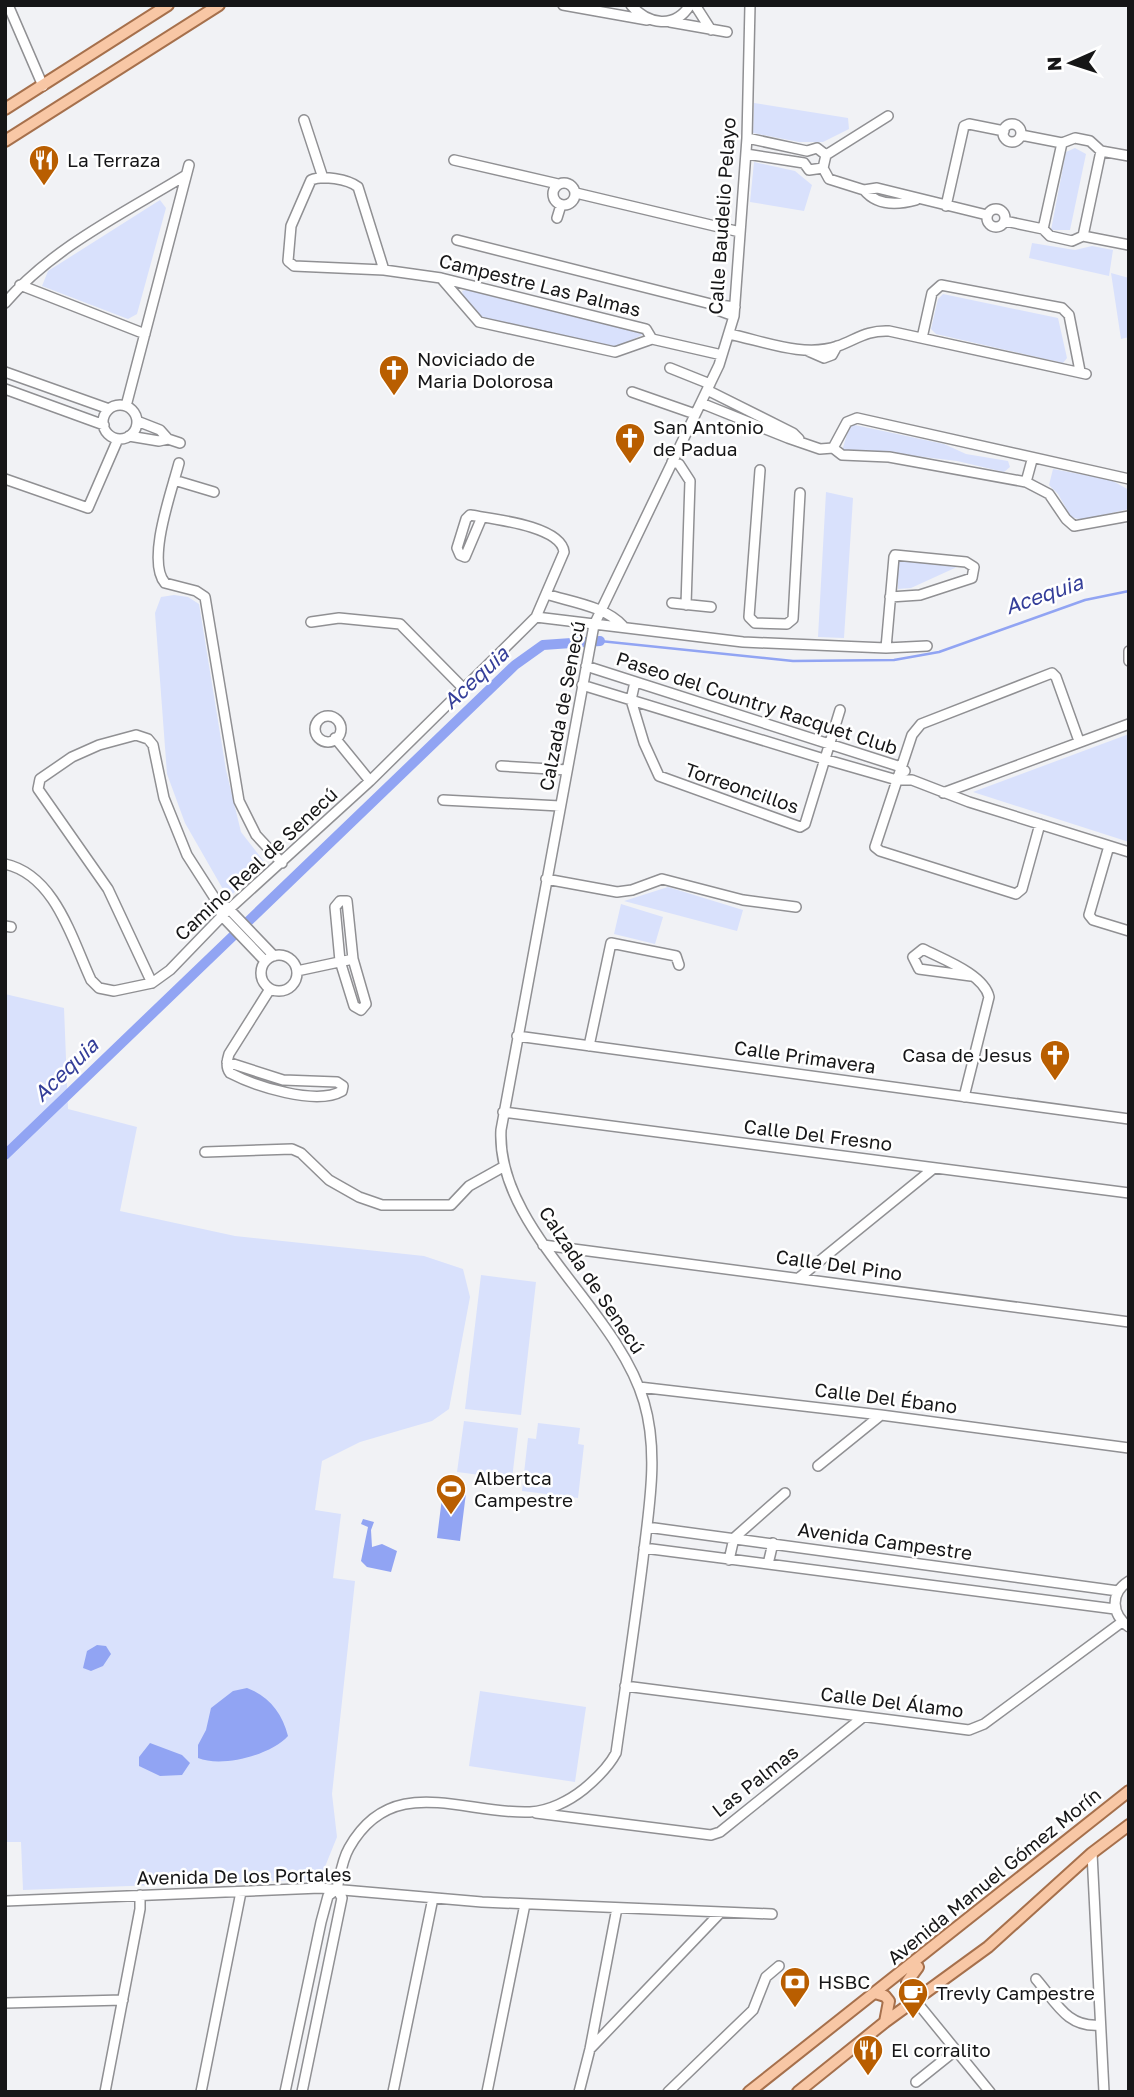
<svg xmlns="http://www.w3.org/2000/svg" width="1134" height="2097" font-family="'Golos Text',sans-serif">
  <rect width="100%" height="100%" fill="#f1f2f5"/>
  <path fill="#d9e1fc" d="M754 103 848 118 849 129 823 142H799L753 133Z
    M1075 148 1086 154 1070 230H1051L1066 152Z
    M754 162 795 171 812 185 804 211 750 202Z
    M160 200 166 208 137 314 128 319 42 286 48 271Z
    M1032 243 1075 250 1092 246 1113 250 1109 276 1029 258Z
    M1111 273 1129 278V337L1121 339Z
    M469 289 643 331 644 334 617 347 480 317 463 295 462 291Z
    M943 294 1058 318 1067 358 1063 363 936 334 931 329 938 299Z
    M850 424 944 444 966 454 1008 461 1010 467 1004 472 957 461 882 452 842 451Z
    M1053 469 1111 480 1129 490V509L1082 520 1071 517 1058 494 1049 485Z
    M826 492 853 498 844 638 818 637Z
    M898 560 957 567 911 588 898 589Z
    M174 595 188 597 199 604 226 770 241 832 266 864 228 898 185 823 167 774 155 613 161 597Z
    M1129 734V842L973 792Z
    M668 887 743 910 737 931 624 901Z
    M621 904 663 917 655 944 614 934Z
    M5 994 64 1008 68 1109 137 1127 120 1211 235 1236 424 1256 463 1269 470 1297 449 1409 432 1421 360 1442 322 1461 315 1510 341 1514 333 1578 355 1581 332 1794 337 1837 320 1879 23 1890 21 1842H5Z
    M481 1275 536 1282 521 1415 465 1409Z
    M464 1421 518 1428 512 1479 457 1472Z
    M538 1423 580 1428 578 1444 584 1445 578 1498 522 1491 528 1438 536 1439Z
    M480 1691 586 1707 575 1782 469 1766Z"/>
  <path fill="#91a4f3" d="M443 1490 466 1493 460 1541 437 1538Z
    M363 1519 374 1522 371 1530 372 1547 382 1544 397 1551 391 1572 367 1567 361 1561 368 1527 361 1524Z
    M97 1645 106 1646 111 1654 103 1666 91 1671 83 1668 87 1651Z
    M247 1688C269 1696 282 1713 288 1736 271 1755 222 1768 198 1758V1745L206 1730 211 1708 233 1691Z
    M150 1743 182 1755 190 1763 182 1775 160 1776 139 1766V1757Z"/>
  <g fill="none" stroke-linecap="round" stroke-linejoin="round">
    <path stroke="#91a4f3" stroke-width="2.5" d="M600 641 793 661 894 660 939 652 1085 600 1129 591"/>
    <path stroke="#91a4f3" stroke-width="10" d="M5 1155 515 665 543 645 600 641"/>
    <g stroke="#909093" stroke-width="12">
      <path id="minor" d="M8 5 43 86
        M563 5 647 20
        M631 5C648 25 675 29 690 5
        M695 5 711 30
        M670 22 727 32
        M304 120 323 178
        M1003 133a9 9 0 1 1 18 0a9 9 0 1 1-18 0Z
        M1021 135 1062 143 1075 138 1090 141 1101 151 1129 156
        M747 138 807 151 817 148 826 155
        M746 154 804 163 809 170 823 168
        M826 155 823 168 829 179 864 190 877 188 987 215
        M826 155 888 116
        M454 160 558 184
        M553 194a11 11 0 1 1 22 0a11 11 0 1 1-22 0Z
        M864 190C877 206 898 205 916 200
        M576 193 740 232
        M946 206 964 126 969 124 1004 131
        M987 218a9 9 0 1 1 18 0a9 9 0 1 1-18 0Z
        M557 218 561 205
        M1005 221 1043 229 1050 236 1072 241 1083 236 1129 245
        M1043 229 1062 143
        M1083 236 1101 151
        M457 240 711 304 735 307
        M384 270 358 187C348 179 322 175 311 180L291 226 288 261 294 266 384 270 441 278 646 329 652 339 722 355
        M441 278 479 322 615 352 652 339
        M20 285 145 334
        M5 303C53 247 124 213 186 175
        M711 304 715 309 734 316
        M729 334C763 341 804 358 838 346 857 339 867 330 889 331L1086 374
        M922 338 932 293 941 285 1062 308 1069 315 1080 371
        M808 351 824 358 832 355 837 346
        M670 368 710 384
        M5 372 109 409
        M5 389 104 425
        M707 390 793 433 799 439
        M632 392 695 414
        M701 403 788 438 820 449 833 448 842 455 889 457 1026 482 1049 494 1066 519 1074 526 1129 516
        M103 422a17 17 0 1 1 34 0a17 17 0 1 1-34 0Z
        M126 406 189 165
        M137 421 160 430 168 439 180 443
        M129 436 159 441 168 439
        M833 448 847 422 857 418 1129 479
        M672 462 679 464 690 481 686 605
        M179 463C172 490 146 561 165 583L196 591 205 597 239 801 256 835 282 863
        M760 470 749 617 755 623 787 624 793 619 800 493
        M5 479 88 508 118 439
        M174 480 214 492
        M1026 482 1032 460
        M546 594C571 602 605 606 623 626
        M672 603 711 607
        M536 617 743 642 886 648 927 646
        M311 622 339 618 400 624 463 688
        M886 648 894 557 895 555 966 562 974 567 972 578 920 595 890 597
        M1129 651V661
        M586 666 901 767 905 771
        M635 682 631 700 644 743 659 776 800 827 805 824 840 710
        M582 685 824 759 897 780H912L969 802 1129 852
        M315 729a13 13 0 1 1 26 0a13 13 0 1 1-26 0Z
        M335 738 370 781
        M501 766 567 770
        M943 793 1129 724
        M443 800 560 806
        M1040 824 1022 889 1016 894 880 851 875 847 912 735 921 724 1052 673 1056 677 1079 741
        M1109 846 1089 915 1093 920 1129 931
        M5 864C55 875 72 939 91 980L99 988 114 991 152 983 170 970 226 912 370 781 525 628 536 617 564 552C561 526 493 519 470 515L466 519 457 548 460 555 465 557 482 517
        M546 879 617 892 632 890 662 879 743 900 796 907
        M340 901H347L353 959 366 1004 361 1010 354 1006 340 961 335 907Z
        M227 907 274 956
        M5 926 11 927
        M261 973a18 18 0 1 1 36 0a18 18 0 1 1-36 0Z
        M297 971 353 959
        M152 983 108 889 38 789 40 779 72 757 99 745 136 735 148 739 153 745 164 798 187 855 214 897 222 916 265 961
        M517 1036 1129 1119
        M589 1046 611 943 676 956 679 965
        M227 1062 283 1080 337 1082 343 1086 342 1091C316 1106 255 1086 230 1073 226 1068 227 1060 229 1054L270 989
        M964 1097 989 997C984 974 942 959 923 949L913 957 919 969 971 976
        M503 1112 1129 1193
        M205 1152 292 1149 301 1153 329 1180 359 1197 382 1205H451L469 1186 503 1167
        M543 1245 1129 1322
        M800 1277 934 1168
        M639 1387 881 1415 1129 1448
        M818 1466 881 1415
        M647 1527 1118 1591
        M644 1548 1115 1609
        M729 1560 734 1538 785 1493
        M768 1564 773 1543
        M1129 1581C1110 1593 1111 1614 1129 1627
        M625 1686 969 1730 984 1724 1122 1622
        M536 1813 711 1835 720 1832 863 1717
        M1092 1853 1104 2092
        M337 1889C340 1876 342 1860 349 1848 392 1771 464 1815 530 1812 549 1811 569 1801 584 1789 596 1779 608 1768 616 1753 625 1689 635 1624 643 1559 649 1507 659 1453 644 1402 617 1308 496 1229 501 1130L594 625 719 365 734 316 747 138 750 5
        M5 1901 320 1888 482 1902 772 1914
        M1036 1979C1056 2002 1067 2028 1100 2025
        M915 2000 990 2092
        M5 2003 123 2000
        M590 2049 721 1912
        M916 2082 956 2050
        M105 2092 140 1909V1895
        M201 2092 241 1892
        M285 2092 321 1922 328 1896 337 1889
        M302 2092 342 1898 337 1889
        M393 2092 433 1898
        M487 2092 525 1904
        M579 2092 590 2049 617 1908
        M668 2092 753 2010 766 1977 779 1966"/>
    </g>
    <g stroke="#a6704c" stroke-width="14">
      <path id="major" d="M5 109 168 5
        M5 141 219 5
        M875 1993 885 1996 889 2001 885 2022
        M915 2000 907 1982 918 1967
        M749 2092 1129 1791
        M798 2092 885 2022 988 1947 1092 1853 1129 1825"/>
    </g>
    <use href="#minor" stroke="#fff" stroke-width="9"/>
    <use href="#major" stroke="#f8c7a5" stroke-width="10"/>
  </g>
  <defs>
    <g id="restaurant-pin" transform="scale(1.575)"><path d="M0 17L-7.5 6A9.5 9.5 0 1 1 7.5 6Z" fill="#b95e00" stroke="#fff"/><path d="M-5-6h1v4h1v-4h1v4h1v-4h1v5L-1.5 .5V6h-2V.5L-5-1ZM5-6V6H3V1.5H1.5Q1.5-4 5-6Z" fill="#fff"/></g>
    <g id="church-pin" transform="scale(1.575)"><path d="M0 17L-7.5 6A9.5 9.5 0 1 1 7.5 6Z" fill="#b95e00" stroke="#fff"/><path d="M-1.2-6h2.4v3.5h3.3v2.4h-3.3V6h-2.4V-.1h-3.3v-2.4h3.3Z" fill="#fff"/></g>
    <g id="stadium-pin" transform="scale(1.575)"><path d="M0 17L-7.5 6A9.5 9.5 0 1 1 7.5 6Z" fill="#b95e00" stroke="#fff"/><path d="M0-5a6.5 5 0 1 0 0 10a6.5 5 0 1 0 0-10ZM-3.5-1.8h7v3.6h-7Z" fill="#fff"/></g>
    <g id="bank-pin" transform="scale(1.575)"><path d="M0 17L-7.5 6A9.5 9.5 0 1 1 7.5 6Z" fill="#b95e00" stroke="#fff"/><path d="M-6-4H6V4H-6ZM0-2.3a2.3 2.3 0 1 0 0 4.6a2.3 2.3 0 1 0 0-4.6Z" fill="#fff"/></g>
    <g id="cafe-pin" transform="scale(1.575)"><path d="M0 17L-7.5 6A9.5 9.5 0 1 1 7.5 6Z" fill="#b95e00" stroke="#fff"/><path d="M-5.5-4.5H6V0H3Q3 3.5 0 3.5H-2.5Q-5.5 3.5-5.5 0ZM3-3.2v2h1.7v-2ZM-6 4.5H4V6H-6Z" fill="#fff"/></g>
  </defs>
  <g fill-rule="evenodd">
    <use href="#restaurant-pin" x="44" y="160"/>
    <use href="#church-pin" x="394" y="370"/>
    <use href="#church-pin" x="630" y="438"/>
    <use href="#church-pin" x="1055" y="1055"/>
    <use href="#stadium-pin" x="451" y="1489"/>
    <use href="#bank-pin" x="795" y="1982"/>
    <use href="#cafe-pin" x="913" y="1993"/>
    <use href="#restaurant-pin" x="868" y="2050"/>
  </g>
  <g text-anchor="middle" stroke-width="5" stroke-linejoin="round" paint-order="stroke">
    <g font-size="19" fill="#161617" stroke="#fff" text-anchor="start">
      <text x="67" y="167">La Terraza</text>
      <text x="417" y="366">Noviciado de<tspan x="417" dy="22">Maria Dolorosa</tspan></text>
      <text x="653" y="434">San Antonio<tspan x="653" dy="22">de Padua</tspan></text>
      <text x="1032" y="1062" text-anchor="end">Casa de Jesus</text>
      <text x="474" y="1485">Albertca<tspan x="474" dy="22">Campestre</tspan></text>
      <text x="818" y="1989">HSBC</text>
      <text x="936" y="2000">Trevly Campestre</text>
      <text x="891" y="2057">El corralito</text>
    </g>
    <g font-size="19" fill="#161617" stroke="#fff">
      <text transform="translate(722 216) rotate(-86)" y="7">Calle Baudelio Pelayo</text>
      <text transform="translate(540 285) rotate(14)" y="7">Campestre Las Palmas</text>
      <text transform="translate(757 703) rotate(18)" y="7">Paseo del Country Racquet Club</text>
      <text transform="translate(562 706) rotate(-79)" y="7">Calzada de Senecú</text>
      <text transform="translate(742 788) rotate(19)" y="7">Torreoncillos</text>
      <text transform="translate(256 864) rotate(-43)" y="7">Camino Real de Senecú</text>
      <text transform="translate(805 1057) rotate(8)" y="7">Calle Primavera</text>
      <text transform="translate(818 1135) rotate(7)" y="7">Calle Del Fresno</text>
      <text transform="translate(839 1265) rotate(8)" y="7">Calle Del Pino</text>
      <text transform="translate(592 1280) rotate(56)" y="7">Calzada de Senecú</text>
      <text transform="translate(886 1398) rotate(7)" y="7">Calle Del Ébano</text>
      <text transform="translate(885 1541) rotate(8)" y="7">Avenida Campestre</text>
      <text transform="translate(892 1702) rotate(7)" y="7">Calle Del Álamo</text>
      <text transform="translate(755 1781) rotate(-38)" y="7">Las Palmas</text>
      <text transform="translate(244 1876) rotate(-1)" y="7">Avenida De los Portales</text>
      <text transform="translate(994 1876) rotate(-39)" y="7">Avenida Manuel Gómez Morín</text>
    </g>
    <g font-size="21" font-style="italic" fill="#343e99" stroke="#fff">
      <text transform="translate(1044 595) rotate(-19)" y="7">Acequia</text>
      <text transform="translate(476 678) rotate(-43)" y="7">Acequia</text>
      <text transform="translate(66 1070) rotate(-44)" y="7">Acequia</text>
    </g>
  </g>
  <rect width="1134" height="2097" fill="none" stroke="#161617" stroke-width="14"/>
  <g transform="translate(1071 63) rotate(267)" stroke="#ffffff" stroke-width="5" paint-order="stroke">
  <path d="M0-5L12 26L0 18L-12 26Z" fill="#161617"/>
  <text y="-10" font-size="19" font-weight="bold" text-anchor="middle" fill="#161617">N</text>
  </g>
</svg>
